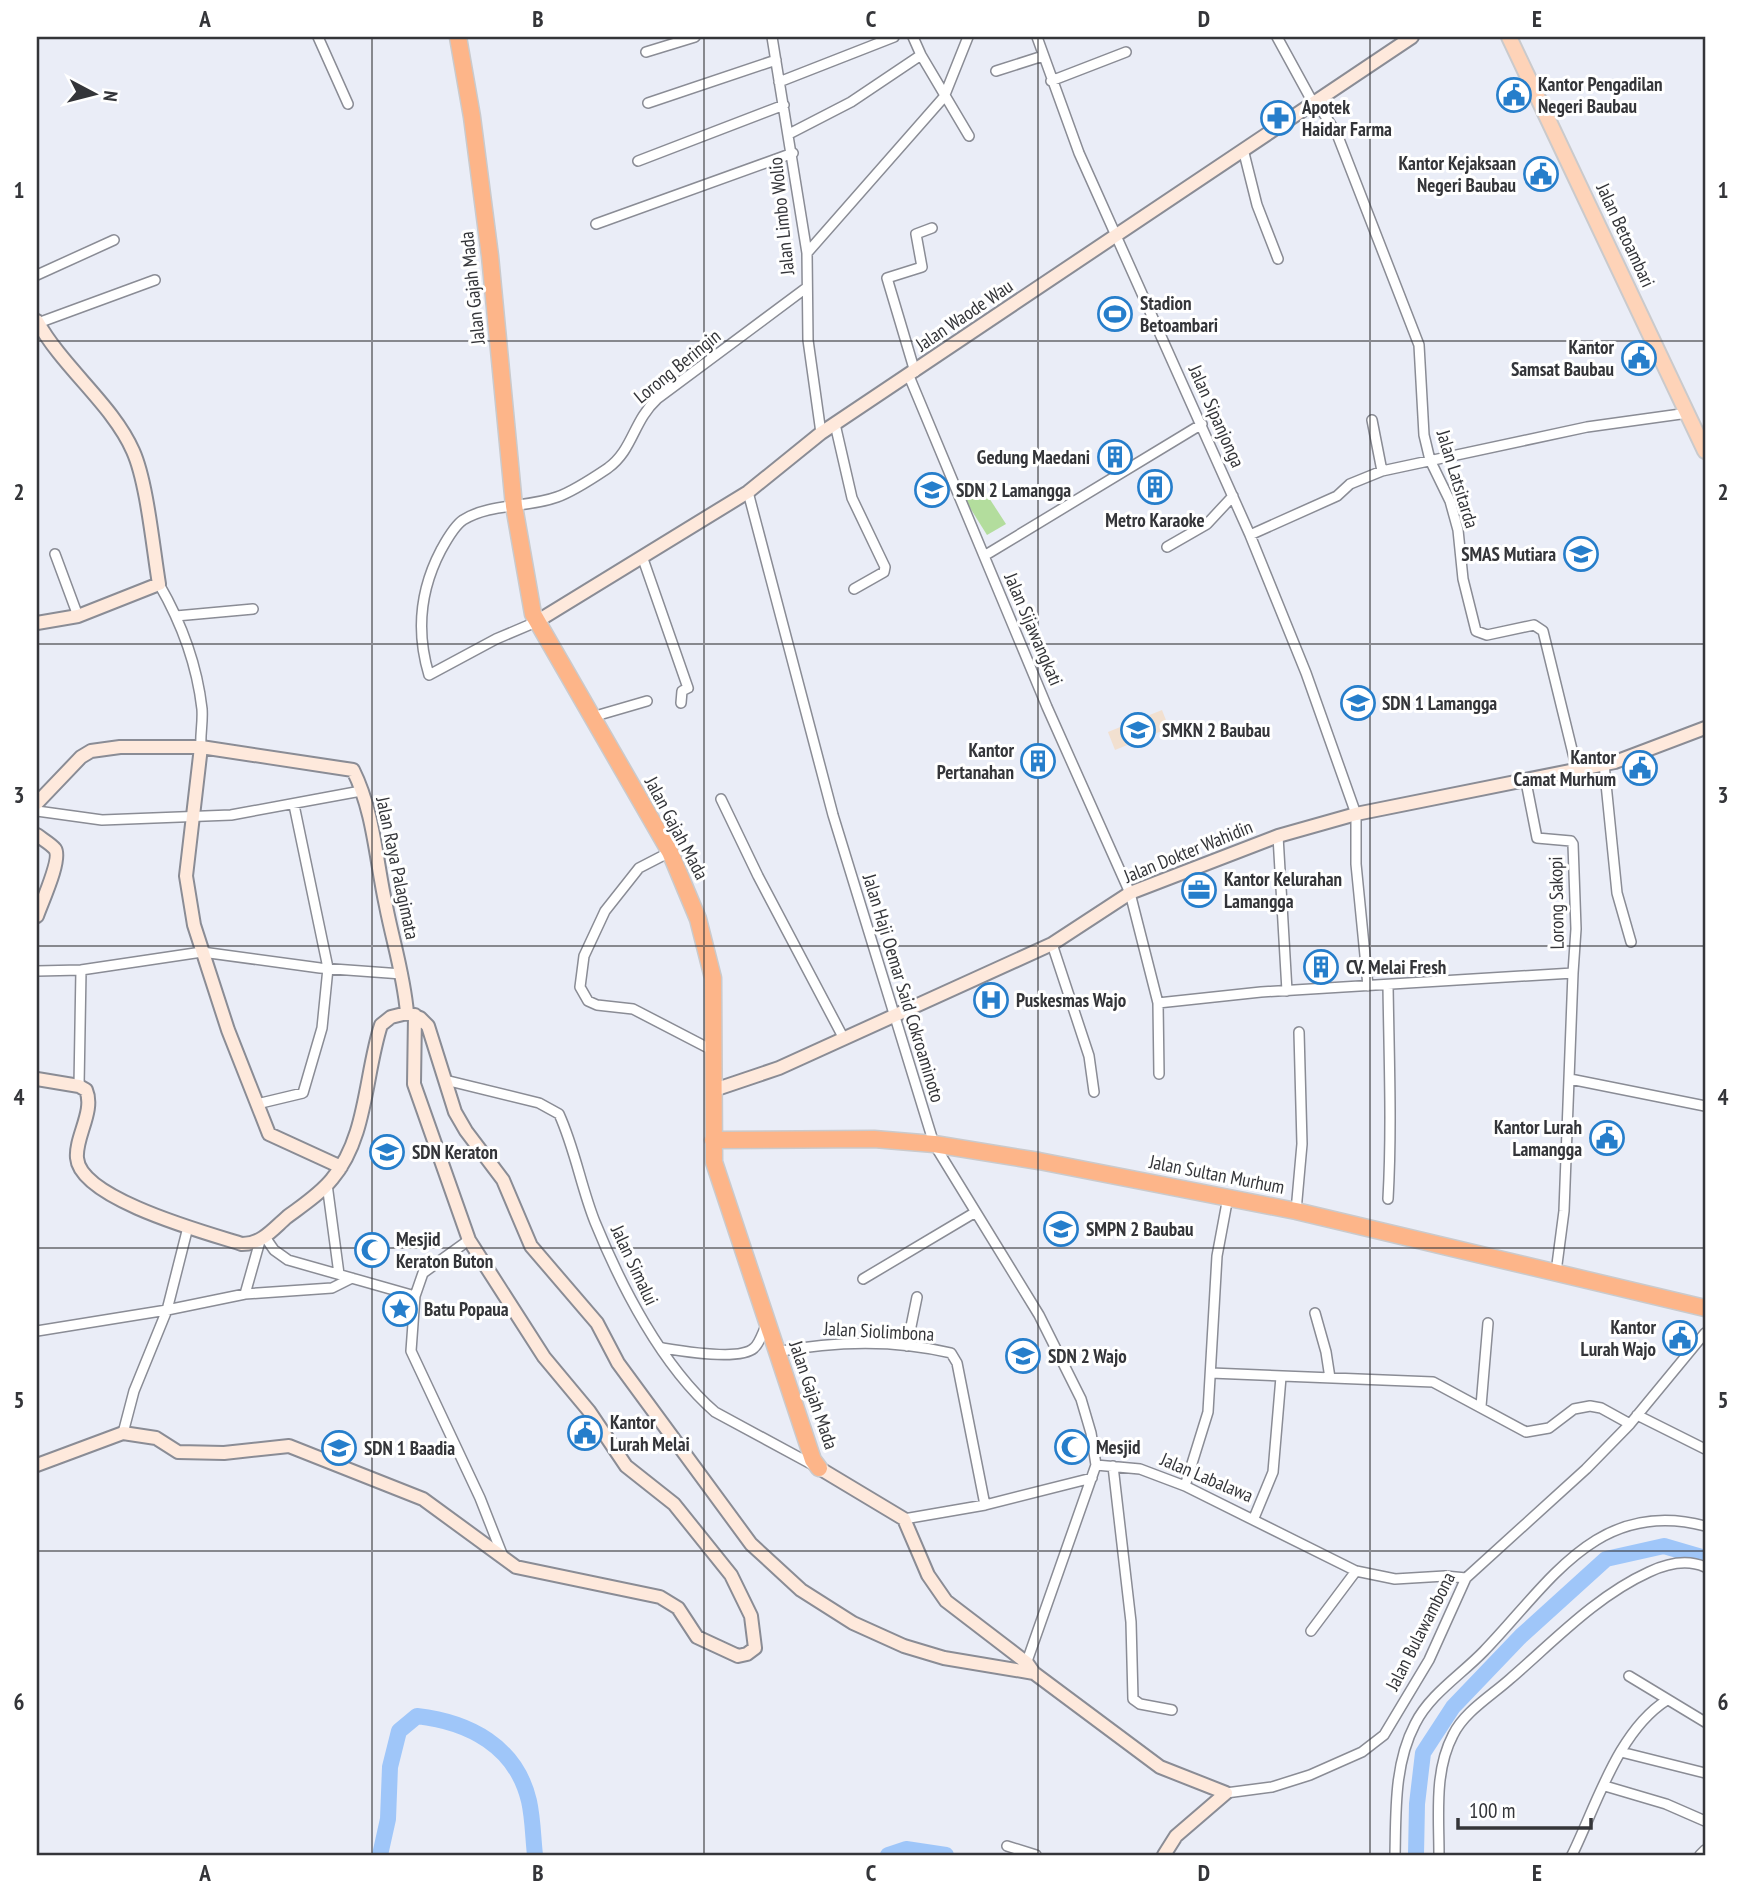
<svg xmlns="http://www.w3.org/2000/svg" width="1742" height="1892" font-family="'PT Sans Narrow',sans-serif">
  <rect width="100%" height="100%" fill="#eaedf7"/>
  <path fill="#f2e0d0" d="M1162 710 1169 728 1115 750 1108 732Z"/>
  <path fill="#b3dd9d" d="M980 484 1006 524 987 535 962 495Z"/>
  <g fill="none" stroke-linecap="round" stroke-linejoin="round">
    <path stroke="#9fc6f9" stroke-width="16" d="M380 1855 388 1819 390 1767 399 1731 417 1716C469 1722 516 1746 529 1801 533 1819 533 1838 535 1855
      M888 1855 906 1849 946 1855
      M1416 1855 1417 1804 1423 1753 1453 1707 1521 1636 1606 1559 1664 1546 1705 1558"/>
    <g stroke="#8a8c95" stroke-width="12">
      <path id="street" d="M318 37 348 104
        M772 37 807 253 808 340 821 433
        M913 37 921 55 969 136
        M1037 37 1079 153 1250 535 1306 673 1356 814V864L1368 986
        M1277 37 1312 101
        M646 52 695 37
        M996 71 1043 56
        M1051 81 1126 52
        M779 82 894 37
        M1315 100 1337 134 1419 345 1424 435 1430 460 1450 501 1458 530 1463 579 1476 631 1487 635 1534 625 1543 631 1577 770
        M648 103 776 60
        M789 134 851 102 921 55
        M1243 149 1257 205 1278 259
        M638 161 784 105
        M596 224 793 153
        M807 253 944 97 968 37
        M37 275 114 240
        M38 323 155 280
        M915 372 887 278 922 267 916 234 932 228
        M909 376 1047 707 1130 893 1158 1003 1159 1074
        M1372 420 1382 471
        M835 424 852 498 885 567 884 572 854 589
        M748 492 833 815 934 1144 1039 1315 1081 1399 1091 1433 1096 1465 1025 1667
        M1250 535 1337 496 1350 484 1382 471 1587 427 1688 413
        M1167 547 1207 524 1233 496
        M55 554 78 616
        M984 556 1202 424
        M643 559 688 688 682 691 681 703
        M159 584C181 622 197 665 202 709 203 723 200 734 201 747
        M176 616 253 609
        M536 622 496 639 429 675C416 632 420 590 441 550 446 541 454 526 463 520 490 503 527 508 557 497 574 491 593 478 608 468 633 450 633 421 657 399L806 288
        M592 717 647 701
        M1604 764 1617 893 1631 942
        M1526 782 1537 838 1571 841 1573 844 1576 929 1573 973
        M721 799 758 876 843 1037
        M37 811 102 820 231 815 361 791
        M1278 836 1287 991
        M670 852 639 868 605 911 584 956 580 987 588 1001 597 1005 633 1009 714 1051
        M1052 944 1089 1056 1094 1092
        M37 971 81 970 202 952 320 968 402 974
        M1388 985C1389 1057 1392 1128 1388 1199
        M1158 1003 1261 992 1573 973 1564 1211 1556 1272
        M1570 1079 1705 1106
        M445 1080 539 1103 559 1114C575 1149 581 1187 595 1222 621 1286 662 1366 715 1412L813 1465
        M79 1086 81 970
        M257 1104 303 1093 322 1028 328 968 294 805
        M327 1184 339 1274
        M1296 1211 1302 1144 1299 1032
        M265 1237 274 1250 288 1260 415 1296
        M469 1240 423 1273 415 1296 411 1351 480 1498 504 1559
        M863 1279 974 1213
        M245 1294 332 1288 352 1278
        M1315 1313 1326 1352 1330 1378
        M37 1331 167 1310 188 1227
        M907 1346 917 1297
        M663 1348C681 1351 740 1361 754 1348 760 1343 763 1331 767 1324
        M776 1352C834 1341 893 1339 951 1353L957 1363 985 1505
        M1211 1373 1433 1382 1526 1432 1549 1428 1574 1409 1590 1406 1601 1408 1630 1424
        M1481 1406 1488 1323
        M1637 1415 1705 1449
        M123 1433 134 1391 167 1310 245 1294 260 1241
        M1096 1465 1140 1469 1185 1486 1356 1571 1395 1579 1445 1576 1466 1578
        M1113 1466 1131 1622 1133 1699 1140 1704 1172 1710
        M1185 1486 1208 1412 1217 1256 1228 1197
        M1254 1518 1273 1472 1281 1377
        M904 1519 985 1505 1092 1478
        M1311 1631 1356 1571
        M1629 1676 1705 1722
        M1621 1752 1705 1773
        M1605 1786 1666 1804 1705 1821
        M1226 1793 1272 1787 1310 1775 1362 1752 1384 1735 1429 1660 1466 1578 1586 1469 1630 1424 1705 1333
        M1007 1846 1036 1855
        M1395 1855C1396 1812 1394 1764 1415 1724 1430 1694 1461 1675 1484 1651 1548 1585 1597 1497 1705 1526
        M1439 1855C1439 1815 1434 1771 1453 1735 1464 1712 1491 1696 1510 1679 1553 1642 1596 1596 1649 1572 1666 1564 1687 1559 1705 1567
        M1572 1855C1597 1804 1618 1731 1667 1700
        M1700 1855 1705 1850"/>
    </g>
    <g stroke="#8a8c95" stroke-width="16">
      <path id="secondary" d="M37 321C63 368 113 405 133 451 147 482 153 548 159 584L78 616 37 623
        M536 622 748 492 821 433 1412 37
        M201 747 186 876 194 925 228 1030 269 1134 341 1167
        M37 803 81 757 91 751 120 747H201L353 770C374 812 376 861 386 906 393 942 404 976 407 1013
        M37 835C42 839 51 844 55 849 62 859 41 904 37 916
        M37 1079 79 1086 86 1090C95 1111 75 1137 77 1158 80 1199 207 1233 242 1244 262 1244 273 1229 287 1217 303 1205 320 1194 332 1179 367 1138 365 1074 381 1025L391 1017 407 1013 420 1018 428 1026 455 1112 466 1131 503 1180 531 1246 597 1323 618 1363 751 1544 801 1590 853 1623 904 1646 944 1658 1034 1673
        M714 1090 779 1068 1052 944 1130 893 1278 836 1356 814 1615 762 1705 728
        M37 1465 123 1433 156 1438 178 1452 224 1453 289 1446 423 1499 516 1567 660 1597 678 1608 697 1637 738 1656 747 1654 755 1648 751 1616 731 1575 674 1504 626 1466 589 1411 544 1357 469 1240 414 1084 415 1015
        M819 1468 904 1519 928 1575 946 1601 1027 1663 1034 1673 1160 1767 1226 1793 1176 1836 1164 1855"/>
    </g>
    <g stroke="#cacacc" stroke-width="18">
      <path id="primary" d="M1509 37 1705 451"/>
    </g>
    <g stroke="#cacacc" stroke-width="19">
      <path id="highway" d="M458 37 472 117 490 256 514 506 533 614 670 852 698 919 713 978 714 1162 813 1460 819 1468
        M713 1140 874 1139 934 1144 1039 1161 1296 1211 1705 1308"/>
    </g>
    <use href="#street" stroke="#fff" stroke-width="9"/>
    <use href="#secondary" stroke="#fee9dc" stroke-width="12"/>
    <use href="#primary" stroke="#fed3b8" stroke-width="14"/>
    <use href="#highway" stroke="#fdb589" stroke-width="16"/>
  </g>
  <path fill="none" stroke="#343539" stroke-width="2" stroke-opacity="0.55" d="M372 37V1855M704 37V1855M1038 37V1855M1370 37V1855M37 341H1705M37 644H1705M37 946H1705M37 1248H1705M37 1551H1705"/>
  <defs>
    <g id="civic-ring" transform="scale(1.75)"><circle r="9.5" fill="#fff" stroke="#267ecb" stroke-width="1.5"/><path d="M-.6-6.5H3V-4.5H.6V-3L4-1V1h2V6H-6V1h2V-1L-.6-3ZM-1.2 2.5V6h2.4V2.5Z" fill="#267ecb"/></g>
    <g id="pharmacy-ring" transform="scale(1.75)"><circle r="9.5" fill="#fff" stroke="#267ecb" stroke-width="1.5"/><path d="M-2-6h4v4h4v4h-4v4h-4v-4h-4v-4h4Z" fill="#267ecb"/></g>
    <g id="stadium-ring" transform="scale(1.75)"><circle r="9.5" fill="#fff" stroke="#267ecb" stroke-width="1.5"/><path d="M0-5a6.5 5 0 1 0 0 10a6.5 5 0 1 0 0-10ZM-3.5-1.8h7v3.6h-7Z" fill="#267ecb"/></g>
    <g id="building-ring" transform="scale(1.75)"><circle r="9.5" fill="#fff" stroke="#267ecb" stroke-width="1.5"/><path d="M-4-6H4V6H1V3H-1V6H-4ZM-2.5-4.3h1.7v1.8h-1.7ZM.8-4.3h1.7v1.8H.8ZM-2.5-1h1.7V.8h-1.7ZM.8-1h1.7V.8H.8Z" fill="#267ecb"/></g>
    <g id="school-ring" transform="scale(1.75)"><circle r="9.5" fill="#fff" stroke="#267ecb" stroke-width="1.5"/><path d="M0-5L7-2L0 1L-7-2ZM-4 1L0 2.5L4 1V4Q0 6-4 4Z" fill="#267ecb"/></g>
    <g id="office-ring" transform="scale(1.75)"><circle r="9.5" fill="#fff" stroke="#267ecb" stroke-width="1.5"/><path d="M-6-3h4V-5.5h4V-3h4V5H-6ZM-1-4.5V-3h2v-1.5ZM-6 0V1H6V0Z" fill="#267ecb"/></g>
    <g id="hospital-ring" transform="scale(1.75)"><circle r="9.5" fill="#fff" stroke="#267ecb" stroke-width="1.5"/><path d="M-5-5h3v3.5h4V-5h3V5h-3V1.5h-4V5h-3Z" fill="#267ecb"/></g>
    <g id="mosque-ring" transform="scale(1.75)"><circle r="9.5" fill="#fff" stroke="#267ecb" stroke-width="1.5"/><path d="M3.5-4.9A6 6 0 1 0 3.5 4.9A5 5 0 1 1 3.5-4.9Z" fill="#267ecb"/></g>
    <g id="sight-ring" transform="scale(1.75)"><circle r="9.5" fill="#fff" stroke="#267ecb" stroke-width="1.5"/><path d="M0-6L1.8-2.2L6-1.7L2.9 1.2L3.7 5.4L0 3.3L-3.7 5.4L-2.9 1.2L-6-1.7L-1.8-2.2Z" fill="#267ecb"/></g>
  </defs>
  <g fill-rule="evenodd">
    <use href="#civic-ring" x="1514" y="95"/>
    <use href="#pharmacy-ring" x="1278" y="118"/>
    <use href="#civic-ring" x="1541" y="174"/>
    <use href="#stadium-ring" x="1115" y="314"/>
    <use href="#civic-ring" x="1639" y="358"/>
    <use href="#building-ring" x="1115" y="457"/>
    <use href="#building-ring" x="1155" y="487"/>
    <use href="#school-ring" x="932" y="490"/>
    <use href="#school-ring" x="1581" y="554"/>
    <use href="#school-ring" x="1358" y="703"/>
    <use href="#school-ring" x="1138" y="730"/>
    <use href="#building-ring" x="1038" y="761"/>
    <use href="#civic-ring" x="1640" y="768"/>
    <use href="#office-ring" x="1199" y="890"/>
    <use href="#building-ring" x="1321" y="967"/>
    <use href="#hospital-ring" x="991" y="1000"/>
    <use href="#civic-ring" x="1607" y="1138"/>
    <use href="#school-ring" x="387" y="1152"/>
    <use href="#school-ring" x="1061" y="1229"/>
    <use href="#mosque-ring" x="372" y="1250"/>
    <use href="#sight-ring" x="400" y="1309"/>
    <use href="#civic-ring" x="1680" y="1338"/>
    <use href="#school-ring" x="1023" y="1356"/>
    <use href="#civic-ring" x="585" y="1433"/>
    <use href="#mosque-ring" x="1072" y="1447"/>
    <use href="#school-ring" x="339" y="1448"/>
  </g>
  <g text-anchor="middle" stroke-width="6" stroke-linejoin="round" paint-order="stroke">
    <g font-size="19" font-weight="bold" fill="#343539" stroke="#fff" text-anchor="start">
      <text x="1538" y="91">Kantor Pengadilan<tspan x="1538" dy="22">Negeri Baubau</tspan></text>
      <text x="1302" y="114">Apotek<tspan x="1302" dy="22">Haidar Farma</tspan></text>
      <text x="1516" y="170" text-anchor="end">Kantor Kejaksaan<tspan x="1516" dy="22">Negeri Baubau</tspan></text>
      <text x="1140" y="310">Stadion<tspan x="1140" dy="22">Betoambari</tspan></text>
      <text x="1614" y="354" text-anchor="end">Kantor<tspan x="1614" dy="22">Samsat Baubau</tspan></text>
      <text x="1090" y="464" text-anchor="end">Gedung Maedani</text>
      <text x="956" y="497">SDN 2 Lamangga</text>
      <text x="1155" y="527" text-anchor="middle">Metro Karaoke</text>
      <text x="1556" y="561" text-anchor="end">SMAS Mutiara</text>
      <text x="1382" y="710">SDN 1 Lamangga</text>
      <text x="1162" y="737">SMKN 2 Baubau</text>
      <text x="1014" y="757" text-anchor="end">Kantor<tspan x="1014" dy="22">Pertanahan</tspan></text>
      <text x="1616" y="764" text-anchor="end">Kantor<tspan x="1616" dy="22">Camat Murhum</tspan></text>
      <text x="1224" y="886">Kantor Kelurahan<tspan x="1224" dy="22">Lamangga</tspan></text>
      <text x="1346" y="974">CV. Melai Fresh</text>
      <text x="1016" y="1007">Puskesmas Wajo</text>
      <text x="1582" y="1134" text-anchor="end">Kantor Lurah<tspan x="1582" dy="22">Lamangga</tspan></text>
      <text x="412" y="1159">SDN Keraton</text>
      <text x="1086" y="1236">SMPN 2 Baubau</text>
      <text x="396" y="1246">Mesjid<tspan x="396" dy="22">Keraton Buton</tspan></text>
      <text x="424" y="1316">Batu Popaua</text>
      <text x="1656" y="1334" text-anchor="end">Kantor<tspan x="1656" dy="22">Lurah Wajo</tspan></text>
      <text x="1048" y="1363">SDN 2 Wajo</text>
      <text x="610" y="1429">Kantor<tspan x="610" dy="22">Lurah Melai</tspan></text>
      <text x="1096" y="1454">Mesjid</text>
      <text x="364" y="1455">SDN 1 Baadia</text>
    </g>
    <g font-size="19" fill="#343539" stroke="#fff">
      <text transform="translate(781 216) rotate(-96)" y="7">Jalan Limbo Wolio</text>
      <text transform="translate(1626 235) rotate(65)" y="7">Jalan Betoambari</text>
      <text transform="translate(472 288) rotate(-96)" y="7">Jalan Gajah Mada</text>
      <text transform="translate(964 315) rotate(-34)" y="7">Jalan Waode Wau</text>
      <text transform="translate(677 366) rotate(-39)" y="7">Lorong Beringin</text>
      <text transform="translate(1217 416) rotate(66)" y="7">Jalan Sipanjonga</text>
      <text transform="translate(1458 479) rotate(73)" y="7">Jalan Latsitarda</text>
      <text transform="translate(1034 629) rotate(67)" y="7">Jalan Sijawangkati</text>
      <text transform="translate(677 828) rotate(62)" y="7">Jalan Gajah Mada</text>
      <text transform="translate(1188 851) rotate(-22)" y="7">Jalan Dokter Wahidin</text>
      <text transform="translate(398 868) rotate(78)" y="7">Jalan Raya Palagimata</text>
      <text transform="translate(1556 903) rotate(-91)" y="7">Lorong Sakopi</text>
      <text transform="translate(904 988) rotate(73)" y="7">Jalan Haji Oemar Said Cokroaminoto</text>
      <text transform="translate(1217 1174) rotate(11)" y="7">Jalan Sultan Murhum</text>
      <text transform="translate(635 1265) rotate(65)" y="7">Jalan Simalui</text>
      <text transform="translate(879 1331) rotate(3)" y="7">Jalan Siolimbona</text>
      <text transform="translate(814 1395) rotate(71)" y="7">Jalan Gajah Mada</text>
      <text transform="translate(1207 1477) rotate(23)" y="7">Jalan Labalawa</text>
      <text transform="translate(1420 1631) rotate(-63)" y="7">Jalan Bulawambona</text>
    </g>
  </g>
  <rect width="1742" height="1892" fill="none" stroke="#ffffff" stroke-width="77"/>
  <g transform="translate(94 94) rotate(97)" stroke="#ffffff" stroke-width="5" paint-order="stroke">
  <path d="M0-5L12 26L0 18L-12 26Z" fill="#343539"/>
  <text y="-10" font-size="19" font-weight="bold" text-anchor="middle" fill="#343539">N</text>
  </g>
  <path d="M1458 1818v10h133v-10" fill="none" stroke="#343539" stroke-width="3.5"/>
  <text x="1469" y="1818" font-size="21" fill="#343539" stroke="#ffffff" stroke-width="5" paint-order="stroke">100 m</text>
  <rect x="38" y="38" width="1666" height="1816" fill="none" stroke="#343539" stroke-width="2.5"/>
  <g font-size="23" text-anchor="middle" font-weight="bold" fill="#343539">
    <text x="205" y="27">A</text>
    <text x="538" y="27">B</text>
    <text x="871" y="27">C</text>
    <text x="1204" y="27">D</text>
    <text x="1537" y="27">E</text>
    <text x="19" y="198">1</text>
    <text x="1723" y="198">1</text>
    <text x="19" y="500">2</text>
    <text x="1723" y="500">2</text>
    <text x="19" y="803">3</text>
    <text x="1723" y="803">3</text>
    <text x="19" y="1105">4</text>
    <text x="1723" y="1105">4</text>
    <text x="19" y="1408">5</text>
    <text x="1723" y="1408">5</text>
    <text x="19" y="1710">6</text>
    <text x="1723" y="1710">6</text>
    <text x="205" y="1881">A</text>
    <text x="538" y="1881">B</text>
    <text x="871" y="1881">C</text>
    <text x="1204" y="1881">D</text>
    <text x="1537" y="1881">E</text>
  </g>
</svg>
